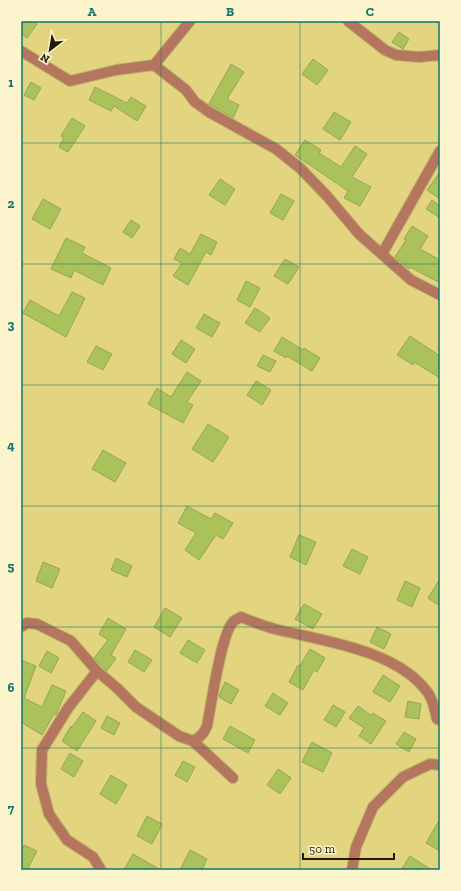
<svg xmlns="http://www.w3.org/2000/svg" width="461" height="891" font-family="'Zilla Slab',serif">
  <rect width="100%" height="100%" fill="#e3d480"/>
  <path fill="#abc159" stroke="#95a658" d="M21 21H32L37 24 27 38 21 34Z
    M399 32 409 39 403 49 392 42Z
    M313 59 328 70 317 85 302 74Z
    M231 64 244 72 227 99 239 105 233 118 209 104Z
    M31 82 41 88 34 100 24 95Z
    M95 87 127 103 131 97 146 106 137 121 114 106 111 111 89 100Z
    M334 112 351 122 340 140 323 129Z
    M72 118 85 126 68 152 59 147 64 138 61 136Z
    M305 140 321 150 319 153 341 167 355 146 367 154 352 177 371 187 360 206 344 198 348 191 295 155Z
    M440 172V199L427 190Z
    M220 179 235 189 225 205 209 195Z
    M281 194 294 201 283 220 270 213Z
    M43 199 61 209 50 229 32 219Z
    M432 200 440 206V218L426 209Z
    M131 220 140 226 132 238 123 232Z
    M412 226 428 236 420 249 440 260V283L410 267 409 269 395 257 406 240 404 239Z
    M201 234 217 242 211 255 206 252 188 285 173 276 182 263 174 259 180 248 190 254Z
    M66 238 85 247 82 253 111 268 103 285 74 270 71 278 51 269Z
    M285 259 299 267 288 284 274 276Z
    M246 281 260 288 250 307 237 300Z
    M72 292 85 298 66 337 23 313 30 300 59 316Z
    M255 308 270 318 260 332 245 323Z
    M204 314 220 323 212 337 196 328Z
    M410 336 440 356V378L414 362 413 365 397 355Z
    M282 337 303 350 304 348 320 358 312 371 287 356 286 358 274 351Z
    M181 340 195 349 186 363 172 354Z
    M96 346 112 354 103 370 87 362Z
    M263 355 276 361 270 372 257 366Z
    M187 372 201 381 187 402 193 405 183 423 148 404 157 388 171 397Z
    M256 381 271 390 262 405 247 395Z
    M208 424 229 437 213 462 192 449Z
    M103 450 126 463 115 482 92 469Z
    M187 506 211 519 215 513 233 523 223 539 216 535 199 560 185 550 196 533 178 523Z
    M299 535 316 542 306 565 290 557Z
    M352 549 368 557 360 574 343 566Z
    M116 558 132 566 127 577 111 570Z
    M43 562 60 569 52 588 36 581Z
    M440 579V606L428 598Z
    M405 581 420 588 412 607 397 600Z
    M304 604 322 614 313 629 295 619Z
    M165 608 182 618 170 637 154 627Z
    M108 618 126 629 111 655 116 658 107 671 94 658 108 640 99 634Z
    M377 627 391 634 384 649 370 642Z
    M188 640 205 650 197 663 180 653Z
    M310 649 325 658 317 672 314 670 303 690 289 682 298 665 300 666Z
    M135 650 152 660 144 672 128 662Z
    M47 651 59 658 51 673 39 666Z
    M21 660 36 666 24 698 42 707 52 685 66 691 56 715 54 714 42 735 21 722Z
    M383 675 400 686 390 702 373 692Z
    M225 682 239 690 231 704 219 697 220 693Z
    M273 693 288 703 280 715 265 706Z
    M408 701 421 704 419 719 405 717Z
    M333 705 345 712 336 727 324 720Z
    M358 706 372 716 373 713 386 721 371 744 359 736 364 728 349 718Z
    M83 712 96 721 77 751 62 741 71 726 72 727Z
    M107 716 120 723 114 735 101 728Z
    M230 726 255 740 248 753 223 739Z
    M404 732 416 739 409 752 396 744Z
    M312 742 332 753 323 772 302 762Z
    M70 753 83 761 74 777 61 769Z
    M183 761 195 767 187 782 175 775Z
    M278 769 291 778 280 794 267 785Z
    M111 775 127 785 116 804 100 794Z
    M147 816 162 824 152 844 137 836Z
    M440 819V851L426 843Z
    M24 845 37 851 27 870H21V851Z
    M190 850 207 859 202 870H180Z
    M133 854 161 870H124Z
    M410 856 432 870H401Z"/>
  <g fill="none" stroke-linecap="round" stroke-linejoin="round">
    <g stroke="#c0b369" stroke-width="12">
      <path id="street" d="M348 21 385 50 396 55 419 57 440 55
        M21 51 70 81 116 70 154 65 186 90 195 102 209 112 276 149 300 168 327 196 359 234 411 280 440 295
        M154 65 190 21
        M382 254 440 151
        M21 627 27 623 37 624 71 641 97 671
        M193 741 233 778
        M101 870 93 857 67 840 49 814 41 784 42 750 68 708 97 671 117 688 136 707 179 736 193 741C201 737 204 733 207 726 211 706 221 634 233 622 234 620 238 619 241 617 253 622 266 627 279 630 325 641 399 651 428 693 433 699 435 711 437 719L440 720
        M352 870 356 847 373 807 403 777 430 764 440 765"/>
    </g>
    <use href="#street" stroke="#b57660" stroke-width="10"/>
  </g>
  <path fill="none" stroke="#0f766e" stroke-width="1" stroke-opacity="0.55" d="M161 21V870M300 21V870M21 143H440M21 264H440M21 385H440M21 506H440M21 627H440M21 748H440"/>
  <rect width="461" height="891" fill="none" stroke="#fbf4cc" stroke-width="44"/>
  <g transform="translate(50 50) rotate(211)" stroke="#fbf4cc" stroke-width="3" paint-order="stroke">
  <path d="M0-3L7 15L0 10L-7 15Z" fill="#201b02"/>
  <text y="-6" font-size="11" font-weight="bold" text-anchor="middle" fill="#201b02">N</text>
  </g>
  <path d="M303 853v6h91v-6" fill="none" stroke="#201b02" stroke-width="2"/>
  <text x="309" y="853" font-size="12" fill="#201b02" stroke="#fbf4cc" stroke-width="3" paint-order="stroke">50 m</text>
  <rect x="22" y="22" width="417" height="847" fill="none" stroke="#0f766e" stroke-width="1.5"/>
  <g font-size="13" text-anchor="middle" font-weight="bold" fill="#0f766e">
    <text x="92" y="16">A</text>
    <text x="230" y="16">B</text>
    <text x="370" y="16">C</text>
    <text x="11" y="87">1</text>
    <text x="11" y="208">2</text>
    <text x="11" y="329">3</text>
    <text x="11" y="450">4</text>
    <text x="11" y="571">5</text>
    <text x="11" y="692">6</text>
    <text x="11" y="813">7</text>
  </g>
</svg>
